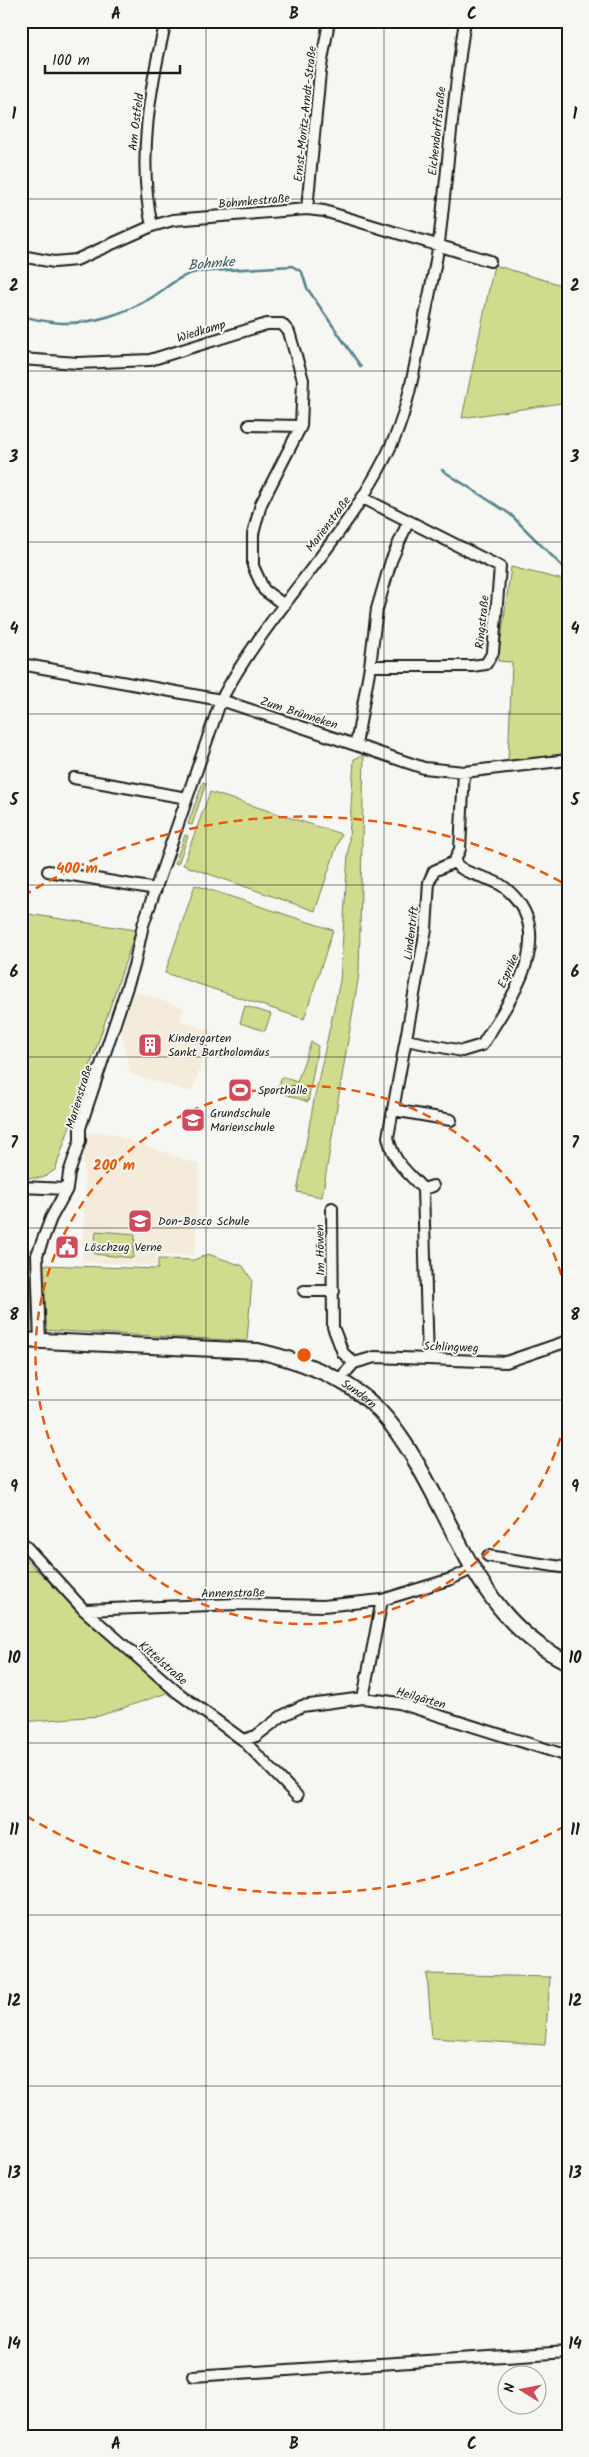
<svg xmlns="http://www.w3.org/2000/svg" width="589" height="2457" font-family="Kalam,sans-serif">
  <rect width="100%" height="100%" fill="#f6f6f2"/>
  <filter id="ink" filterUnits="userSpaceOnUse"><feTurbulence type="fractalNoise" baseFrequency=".02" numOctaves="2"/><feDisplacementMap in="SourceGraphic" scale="10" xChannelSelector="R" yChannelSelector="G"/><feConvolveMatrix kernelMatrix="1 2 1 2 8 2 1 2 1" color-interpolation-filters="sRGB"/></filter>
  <g filter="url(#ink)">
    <path fill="#f4ebda" d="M134 991 184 1008 180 1021 212 1031 192 1092 130 1074 121 1030Z
      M106 1132 200 1165 195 1255H156V1265L82 1262 85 1187 82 1133Z"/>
    <path fill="#d0db8e" stroke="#767c55" d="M494 265 568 287V402L462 418Z
      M511 567 568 581V756L508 764 512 662 498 661Z
      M364 755 359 974 322 1197 297 1192 314 1100 340 981 354 759Z
      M203 782 206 783 192 825 188 824Z
      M210 792 341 834 315 911 183 865Z
      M185 835 188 836 178 864 175 863Z
      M195 885 333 930 304 1019 165 973Z
      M21 913 136 930 55 1170 43 1178H21Z
      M245 1006 271 1014 265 1031 240 1023Z
      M311 1042 318 1046 308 1102 277 1091 282 1077 297 1082Z
      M96 1231 135 1234 133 1258 94 1254Z
      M21 1246 32 1251 31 1331H21Z
      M208 1254 243 1266 252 1280 247 1341 42 1330 43 1265 158 1269V1259L194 1260Z
      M21 1555 84 1615 173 1691 99 1716 21 1722Z
      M427 1974 550 1977 545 2045 432 2038Z"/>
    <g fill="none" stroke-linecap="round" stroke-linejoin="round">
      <path stroke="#53828c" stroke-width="2.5" d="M21 316C35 319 49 323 63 323 93 324 125 313 151 298 167 288 178 276 196 272L292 266 302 272 307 288 361 367
        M442 470 510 514 568 572"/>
      <g stroke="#1c1c1c" stroke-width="14">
        <path id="street" d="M307 209 320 72 329 21
          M152 226C137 160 150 86 166 21
          M21 256 54 262 76 260 152 226 173 220 307 209 324 211 490 261
          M21 359 78 363 150 360 267 324H282L289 332 303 380 301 426 261 504 253 534V566L264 590 283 604
          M249 425 301 426
          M21 664 221 700 424 768 464 772 568 760
          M370 666 377 609 391 561 408 522
          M356 745 370 666H472L486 664 493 652 500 567 363 498
          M74 778 187 798
          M48 871 156 889
          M406 1040 462 1051 482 1045C510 1000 562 933 504 887 488 875 467 877 454 862
          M393 1110 451 1120
          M433 1186 423 1189C406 1170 394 1164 388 1137L426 929 429 882 434 871 454 862 460 849 464 772
          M21 1187 67 1189
          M423 1189 428 1359
          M332 1208 333 1327 343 1353 354 1363
          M304 1291H334
          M40 1342 37 1255 51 1218 67 1189 69 1173 80 1141V1128L134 966 143 925 221 700C270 607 353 534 395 437 408 407 416 360 423 327 428 299 435 271 439 242 448 168 453 95 465 21
          M339 1380 354 1363 375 1357 506 1362 568 1341
          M21 1541 84 1610 177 1692 243 1740 297 1796
          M488 1556 568 1568
          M84 1610 237 1604 323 1606 382 1600
          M363 1698 382 1600 451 1579 472 1569
          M243 1740 256 1736 282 1716 302 1706 363 1698 399 1703 568 1756
          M193 2376 568 2352"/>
      </g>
      <g stroke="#1c1c1c" stroke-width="18">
        <g id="secondary">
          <path id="s1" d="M21 1340 258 1351C293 1359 327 1370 356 1391 376 1404 392 1424 405 1444 455 1519 478 1621 568 1662"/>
        </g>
      </g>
      <use href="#street" stroke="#f6f6f2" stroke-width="10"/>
      <use href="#secondary" stroke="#f6f6f2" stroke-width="14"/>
    </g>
  </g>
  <path fill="none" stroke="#1c1c1c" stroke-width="1" stroke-opacity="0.55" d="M206 21V2436M384 21V2436M21 199H568M21 371H568M21 542H568M21 714H568M21 885H568M21 1057H568M21 1228H568M21 1400H568M21 1572H568M21 1743H568M21 1915H568M21 2086H568M21 2258H568"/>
  <g fill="none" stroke="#e8590c" stroke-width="2.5" stroke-dasharray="9 6">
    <path d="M568 1409A269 269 0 1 1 568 1301"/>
    <path d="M565 1826A538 538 0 0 1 23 1814M23 896A538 538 0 0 1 565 884"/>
  </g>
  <defs>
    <g id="building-square" transform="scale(1.25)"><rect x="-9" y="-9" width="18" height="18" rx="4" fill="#d1495b" stroke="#f6f6f2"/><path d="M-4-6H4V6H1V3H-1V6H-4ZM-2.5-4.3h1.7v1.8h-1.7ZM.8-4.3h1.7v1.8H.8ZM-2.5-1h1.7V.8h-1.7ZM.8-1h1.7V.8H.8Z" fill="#fff"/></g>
    <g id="stadium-square" transform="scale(1.25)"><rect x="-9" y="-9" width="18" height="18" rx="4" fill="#d1495b" stroke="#f6f6f2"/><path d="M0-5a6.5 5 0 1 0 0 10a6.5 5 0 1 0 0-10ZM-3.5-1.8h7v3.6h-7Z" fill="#fff"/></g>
    <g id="school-square" transform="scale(1.25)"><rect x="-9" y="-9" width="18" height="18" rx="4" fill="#d1495b" stroke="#f6f6f2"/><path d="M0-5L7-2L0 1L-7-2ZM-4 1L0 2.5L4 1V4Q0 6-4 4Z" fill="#fff"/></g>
    <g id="civic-square" transform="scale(1.25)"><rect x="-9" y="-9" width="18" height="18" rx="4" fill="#d1495b" stroke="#f6f6f2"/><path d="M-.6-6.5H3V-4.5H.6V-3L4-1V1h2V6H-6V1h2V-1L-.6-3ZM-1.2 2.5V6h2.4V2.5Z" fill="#fff"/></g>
  </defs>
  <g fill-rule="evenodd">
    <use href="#building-square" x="150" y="1045"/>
    <use href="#stadium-square" x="240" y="1090"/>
    <use href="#school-square" x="193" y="1120"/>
    <use href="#school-square" x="140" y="1221"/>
    <use href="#civic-square" x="67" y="1247"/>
  </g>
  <g text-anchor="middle" stroke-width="4" stroke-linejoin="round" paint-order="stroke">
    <g font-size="12" fill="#1c1c1c" stroke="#f6f6f2">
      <text transform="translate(305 114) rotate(-84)" y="4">Ernst-Moritz-Arndt-Straße</text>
      <text transform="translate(136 122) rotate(-83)" y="4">Am Ostfeld</text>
      <text transform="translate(437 131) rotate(-84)" y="4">Eichendorffstraße</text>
      <text transform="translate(254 201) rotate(-5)" y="4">Bohmkestraße</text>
      <text transform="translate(201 331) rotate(-17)" y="4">Wiedkamp</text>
      <text transform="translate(328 524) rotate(-53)" y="4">Marienstraße</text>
      <text transform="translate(482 622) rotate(-84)" y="4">Ringstraße</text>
      <text transform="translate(299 713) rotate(18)" y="4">Zum Brünneken</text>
      <text transform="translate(411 933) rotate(-83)" y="4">Lindentrift</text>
      <text transform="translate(508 971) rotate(-66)" y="4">Esprike</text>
      <text transform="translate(79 1097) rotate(-73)" y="4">Marienstraße</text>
      <text transform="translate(320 1250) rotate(-91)" y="4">Im Höwen</text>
      <text transform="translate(451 1347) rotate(2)" y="4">Schlingweg</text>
      <text dy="4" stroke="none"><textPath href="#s1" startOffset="348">Sundern</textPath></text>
      <text transform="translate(233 1593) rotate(-1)" y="4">Annenstraße</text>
      <text transform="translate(163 1663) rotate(41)" y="4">Kittelstraße</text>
      <text transform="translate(421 1698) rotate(16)" y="4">Heilgärten</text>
    </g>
    <g font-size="12" fill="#1c1c1c" stroke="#f6f6f2" text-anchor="start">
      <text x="168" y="1042">Kindergarten<tspan x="168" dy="14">Sankt Bartholomäus</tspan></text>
      <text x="258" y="1094">Sporthalle</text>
      <text x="210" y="1117">Grundschule<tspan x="210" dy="14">Marienschule</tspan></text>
      <text x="158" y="1225">Don-Bosco Schule</text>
      <text x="84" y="1251">Löschzug Verne</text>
    </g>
    <g font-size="14" font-style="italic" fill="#3c585d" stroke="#f6f6f2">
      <text transform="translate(211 263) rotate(-5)" y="5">Bohmke</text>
    </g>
  </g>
  <circle cx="304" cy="1355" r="8" fill="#e8590c" stroke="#f6f6f2" stroke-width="2.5"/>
  <g font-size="15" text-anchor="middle" font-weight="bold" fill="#e8590c" stroke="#f6f6f2" stroke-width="4" stroke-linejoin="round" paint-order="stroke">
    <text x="77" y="873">400 m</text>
    <text x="114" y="1170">200 m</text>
  </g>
  <rect width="589" height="2457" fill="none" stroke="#f6f6f2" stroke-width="55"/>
  <g transform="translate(522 2390) rotate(280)"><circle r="24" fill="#f6f6f2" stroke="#9f9f9c"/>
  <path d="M0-4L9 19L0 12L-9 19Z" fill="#d1495b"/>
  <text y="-8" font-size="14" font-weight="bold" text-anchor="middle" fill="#1c1c1c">N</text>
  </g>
  <path d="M45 65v8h135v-8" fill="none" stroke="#1c1c1c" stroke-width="2.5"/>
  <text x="52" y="65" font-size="15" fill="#1c1c1c" stroke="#f6f6f2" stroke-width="4" paint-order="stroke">100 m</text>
  <rect x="28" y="28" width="534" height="2402" fill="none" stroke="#1c1c1c" stroke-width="2"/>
  <g font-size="16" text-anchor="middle" font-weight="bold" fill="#1c1c1c">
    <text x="116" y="19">A</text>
    <text x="294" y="19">B</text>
    <text x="472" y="19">C</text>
    <text x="14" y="119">1</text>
    <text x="575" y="119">1</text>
    <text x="14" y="291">2</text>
    <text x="575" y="291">2</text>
    <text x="14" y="462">3</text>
    <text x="575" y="462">3</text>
    <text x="14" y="634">4</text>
    <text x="575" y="634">4</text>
    <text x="14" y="805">5</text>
    <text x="575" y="805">5</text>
    <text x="14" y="977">6</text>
    <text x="575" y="977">6</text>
    <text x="14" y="1148">7</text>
    <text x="575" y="1148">7</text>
    <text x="14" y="1320">8</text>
    <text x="575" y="1320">8</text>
    <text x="14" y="1492">9</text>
    <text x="575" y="1492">9</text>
    <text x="14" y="1663">10</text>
    <text x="575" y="1663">10</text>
    <text x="14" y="1835">11</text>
    <text x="575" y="1835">11</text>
    <text x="14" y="2006">12</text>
    <text x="575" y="2006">12</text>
    <text x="14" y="2178">13</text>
    <text x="575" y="2178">13</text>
    <text x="14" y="2349">14</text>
    <text x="575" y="2349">14</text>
    <text x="116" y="2449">A</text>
    <text x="294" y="2449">B</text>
    <text x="472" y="2449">C</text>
  </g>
</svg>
